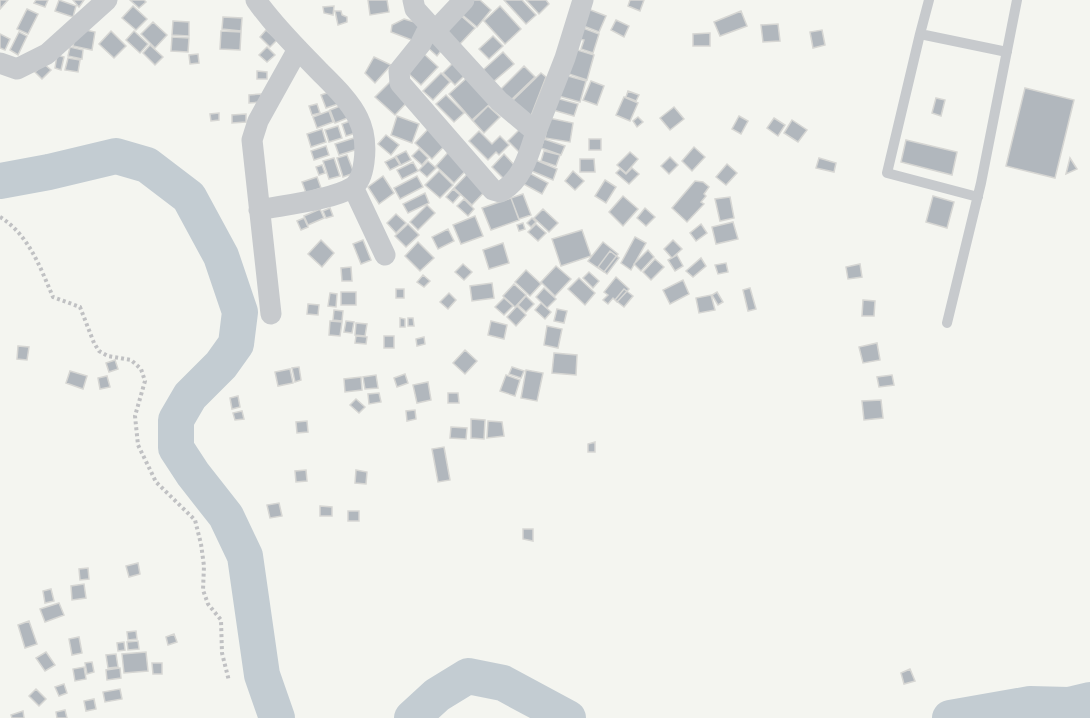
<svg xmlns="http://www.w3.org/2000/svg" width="1090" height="718" font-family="Rubik,sans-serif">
  <rect width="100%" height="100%" fill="#f4f5f0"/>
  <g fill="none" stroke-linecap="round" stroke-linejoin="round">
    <path stroke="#c3ccd2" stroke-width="36" d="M0 181 49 172 116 156 147 165 189 197 221 256 240 312 236 344 221 365 190 396 176 420V448L193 474 226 516 245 556 262 675 277 718
      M412 718 437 695 468 676 503 683 568 718
      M950 718 1030 704 1069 705 1090 700"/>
  </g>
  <path fill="#b1b7bd" stroke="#d6d6d3" stroke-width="1.5" d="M0 0H8L0 9Z
    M36 0H48L45 7 34 3Z
    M59 0 76 6 73 17 55 11Z
    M73 0H84L79 7Z
    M130 0H144L146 2 139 8Z
    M368 0H387L389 12 370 15Z
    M472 0H480L491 10 477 27 460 13Z
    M504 0H522L536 15 526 24Z
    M526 0H546L549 4 539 14Z
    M630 0H644L640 11 628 6Z
    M133 6 147 19 136 30 122 18Z
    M334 6 333 15 324 13 323 7Z
    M500 6 521 29 505 44 484 21Z
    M27 9 38 14 28 34 17 29Z
    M588 9 606 16 599 32 581 25Z
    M335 11H341L342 15 347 17V22L338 25Z
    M741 11 747 26 720 36 714 22Z
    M459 14 475 28 459 45 443 31Z
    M223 17 242 18 241 31 222 29Z
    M404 19 425 25 417 42 391 32 392 25Z
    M616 20 629 26 624 37 611 30Z
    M173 21 189 22V36L172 35Z
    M153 22 167 35 155 48 141 34Z
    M778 24 780 41 763 42 761 25Z
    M77 28 95 32 92 50 73 46Z
    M583 28 599 34 593 53 581 49 584 40 579 39Z
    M266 30 277 40 270 47 260 37Z
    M822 30 825 45 813 48 810 32Z
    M111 31 126 46 114 58 99 44Z
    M134 31 148 44 140 53 126 40Z
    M221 31 241 32 240 50 220 49Z
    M19 32 27 36 18 55 10 50Z
    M710 33V46H693V34Z
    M0 34 10 39 5 50 0 48Z
    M493 36 503 46 489 59 479 49Z
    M172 37 189 38 188 52 171 51Z
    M433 37 444 47 437 56 426 46Z
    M150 45 163 57 155 65 143 53Z
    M70 47 83 50 82 59 68 56Z
    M267 47 275 55 267 62 259 55Z
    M571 48 594 55 587 80 563 72Z
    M503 52 514 64 493 82 483 70Z
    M423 53 438 67 421 85 409 74Z
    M198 54 199 63 190 64 189 55Z
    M57 55 64 57 61 70 55 68Z
    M374 57 391 65 375 83 365 73Z
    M68 58 80 60 78 72 65 70Z
    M454 62 466 74 455 85 443 73Z
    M44 64 51 70 42 79 35 72Z
    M524 66 535 77 509 102 499 91Z
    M257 71 267 72V79H257Z
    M441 73 450 82 433 100 423 91Z
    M541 73 546 77 529 121 511 102Z
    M561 74 586 81 580 102 555 95Z
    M470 75 493 101 472 120 449 94Z
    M392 80 411 98 395 115 375 97Z
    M591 81 604 86 597 105 583 100Z
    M1025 88 1074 100 1055 178 1006 166Z
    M336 90 341 103 326 108 321 95Z
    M628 91 639 95 636 101 626 97Z
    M261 94V102L249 103V95Z
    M446 95 464 113 454 122 436 104Z
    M624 97 638 103 630 121 616 115Z
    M556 98 578 104 574 116 553 110Z
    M936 98 945 100 941 116 932 113Z
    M317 104 320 113 312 115 309 106Z
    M345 104 350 117 335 123 330 110Z
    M488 106 500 117 484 133 473 121Z
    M674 107 684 119 670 130 660 118Z
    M329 111 333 122 317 128 313 117Z
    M219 113V120L211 121 210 114Z
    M246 114V122L232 123V115Z
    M397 116 419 124 412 143 391 135Z
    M739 116 748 121 741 134 732 129Z
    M638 117 643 122 637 127 633 121Z
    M358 118 362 131 346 136 342 124Z
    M549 118 573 123 570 142 545 138Z
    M774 118 785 125 778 136 767 128Z
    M792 120 807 130 798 142 784 133Z
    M433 124 450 140 432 159 415 143Z
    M338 126 342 138 329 142 325 130Z
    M521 128 533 140 520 153 508 141Z
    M322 129 326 142 311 147 307 134Z
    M479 131 492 144 500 136 509 145 499 155 496 152 488 160 469 141Z
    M386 135 399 145 391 155 378 144Z
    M354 138 358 149 339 155 335 144Z
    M544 139 565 146 561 155 541 148Z
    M589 139H601V150H589Z
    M906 140 957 152 952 175 901 162Z
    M326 146 329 155 314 160 311 151Z
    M694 147 705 157 692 171 682 161Z
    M452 148 471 165 454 183 436 166Z
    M419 149 428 158 422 165 412 156Z
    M406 151 411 160 401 165 396 156Z
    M544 151 560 155 556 166 541 161Z
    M630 152 638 159 626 173 617 165Z
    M504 154 518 169 506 181 492 167Z
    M347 155 354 173 343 177 337 158Z
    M395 157 400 165 390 170 385 162Z
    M670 157 678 165 669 174 661 166Z
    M334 158 340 176 329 179 323 161Z
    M531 158 557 169 553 180 527 169Z
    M819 158 836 163 834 172 816 168Z
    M1070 158 1077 169 1066 174Z
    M580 159H594L595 172H580Z
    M428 161 436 168 427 177 419 170Z
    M413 162 418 171 402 179 397 170Z
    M727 164 737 173 726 185 716 177Z
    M322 165 325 173 319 175 316 167Z
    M632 168 639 174 629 184 616 173 620 169 626 174Z
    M471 170 489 187 472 205 454 188Z
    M524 170 548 183 542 194 518 181Z
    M439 171 453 185 440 198 425 185Z
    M573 171 584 181 575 190 565 181Z
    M383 176 394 193 379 204 368 187Z
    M417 176 423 187 400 199 394 188Z
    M317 177 321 188 306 193 302 182Z
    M605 180 616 187 606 203 595 196Z
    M695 181 703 182 709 187 704 194 706 196 701 202 704 204 687 222 672 208Z
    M453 189 460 195 453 203 446 197Z
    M425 193 429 203 408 213 403 204Z
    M523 194 531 215 519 219 511 198Z
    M623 196 638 209 623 226 609 212Z
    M933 196 954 202 947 228 926 222Z
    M730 197 734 218 720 221 715 199Z
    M511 198 519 220 491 230 482 208Z
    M464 199 474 209 468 216 457 206Z
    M427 205 435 213 418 230 410 222Z
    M330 208 333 216 326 218 323 211Z
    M645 208 655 217 646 226 637 218Z
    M320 209 324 218 308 225 304 216Z
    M543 209 558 223 549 232 534 218Z
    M396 214 406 223 396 233 387 223Z
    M475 216 483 236 461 244 453 225Z
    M304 218 308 227 301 230 297 221Z
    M532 218 536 222 531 227 527 223Z
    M733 222 738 239 716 244 712 227Z
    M523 223 525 229 519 231 517 225Z
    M408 224 419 235 406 247 395 236Z
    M536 224 546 233 538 241 528 232Z
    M701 224 707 233 696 241 690 233Z
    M448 229 454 241 438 249 432 237Z
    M582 230 591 256 561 266 552 239Z
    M635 237 646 243 631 270 621 263Z
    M321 240 334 253 322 267 308 254Z
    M363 240 371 260 361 264 353 244Z
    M673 240 682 249 672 258 664 249Z
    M418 242 434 258 420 271 405 256Z
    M603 242 618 254 604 272 588 261Z
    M503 243 509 263 489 269 483 250Z
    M648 250 654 257 641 271 634 264Z
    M610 251 619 258 607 274 598 267Z
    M677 255 683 266 675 271 668 260Z
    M701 258 706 266 693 277 686 271Z
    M655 259 664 267 651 280 643 272Z
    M726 263 728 272 718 274 715 265Z
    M463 264 472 272 464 280 455 272Z
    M860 264 862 277 848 279 846 267Z
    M556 266 571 279 555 296 541 282Z
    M351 267 352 281H342L341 268Z
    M526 270 541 284 530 296 515 282Z
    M589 272 599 281 593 288 583 278Z
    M423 275 430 281 424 287 417 282Z
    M616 277 629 289 617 302 613 298 608 304 603 300 608 295 604 292Z
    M579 278 595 293 585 305 568 289Z
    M683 280 689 294 670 304 663 290Z
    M492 283 494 298 472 301 470 286Z
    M514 284 526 295 515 307 503 296Z
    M544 288 556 299 547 308 536 297Z
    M750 288 756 309 748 311 743 290Z
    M396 289H404V298H396Z
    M624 289 633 296 624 307 615 300Z
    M341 292H356V305H341Z
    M717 292 723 302 718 305 712 295Z
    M330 293 337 294 336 307 328 306Z
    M449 293 456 300 448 309 440 302Z
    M711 295 715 310 699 313 696 298Z
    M526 296 534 304 526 312 518 305Z
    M504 298 513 306 504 315 495 307Z
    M863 300 875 301 874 316H862Z
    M541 303 551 312 545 319 535 310Z
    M308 304 319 305 318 315 307 314Z
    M517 306 526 315 516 326 507 317Z
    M557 309 567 311 564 323 554 321Z
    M334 310 343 311 342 321 333 320Z
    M400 318 405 319V327H400Z
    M408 318H413L414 326H408Z
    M330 321 342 322 340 336 329 335Z
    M346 321 354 322 352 333 344 332Z
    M491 321 507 325 504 339 488 335Z
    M356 323 367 324 365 336 355 335Z
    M547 326 562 329 558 348 544 345Z
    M356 336 367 337 366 344 355 343Z
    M384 336H394V348H384Z
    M424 337 425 344 417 346 416 339Z
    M877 343 880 360 863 363 859 347Z
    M18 346 29 347 27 360 17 359Z
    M465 350 477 361 465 374 453 363Z
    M554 353 577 355 576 375 552 373Z
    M115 360 118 369 109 372 106 363Z
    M299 367 301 380 295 382 292 368Z
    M512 367 524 371 521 378 509 374Z
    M290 369 293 383 278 386 275 372Z
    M526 370 543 373 537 401 521 398Z
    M70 371 87 376 83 389 66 383Z
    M405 374 408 383 397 387 394 378Z
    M376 375 378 388 365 389 363 377Z
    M506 375 520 380 515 396 500 391Z
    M892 375 894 385 879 387 877 377Z
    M107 376 110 387 100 389 98 378Z
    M361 377 362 390 345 392 344 379Z
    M428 382 431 400 417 403 413 385Z
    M379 393 381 402 369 404 368 394Z
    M448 393H458L459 403H448Z
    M238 396 240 407 232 409 230 398Z
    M356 399 365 407 359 413 350 405Z
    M881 400 883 418 864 420 862 401Z
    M415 410 416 419 407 421 406 411Z
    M242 411 244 419 235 420 233 413Z
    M471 419 485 420 484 439 471 438Z
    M307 421 308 432 297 433 296 422Z
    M488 421 502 422 504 436 487 438Z
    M451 427 467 428 466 439 450 438Z
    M595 442V452H588V444Z
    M444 447 450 480 438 482 432 449Z
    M306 470 307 481 296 482 295 471Z
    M356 470 367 472 366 484 355 483Z
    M279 503 282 516 270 518 267 505Z
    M320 506 332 507V516H320Z
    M348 511H359V521H348Z
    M523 529H533V541L523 539Z
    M138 563 140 574 129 577 126 566Z
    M88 568 89 579 80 580 79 569Z
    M84 584 86 598 72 600 71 586Z
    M51 589 54 601 45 603 43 591Z
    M59 603 64 615 45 622 40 609Z
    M29 621 37 644 25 648 18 625Z
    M136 631 137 639 128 640 127 632Z
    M174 634 177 642 168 645 166 637Z
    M79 637 82 653 72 655 69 639Z
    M138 641 139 649 128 650 127 642Z
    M124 642 125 650 118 651 117 643Z
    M46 652 55 665 45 671 36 658Z
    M146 652 148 671 124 673 122 654Z
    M116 654 118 667 108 668 106 655Z
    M92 662 94 672 87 674 85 663Z
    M152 663H162V674H153Z
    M84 667 86 679 75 681 73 669Z
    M120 668 121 678 107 680 106 670Z
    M910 669 915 681 904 684 901 673Z
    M64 684 67 693 59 696 55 687Z
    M36 689 46 699 39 706 29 696Z
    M120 689 122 699 105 702 103 692Z
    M94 699 96 709 86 711 84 701Z
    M65 710 67 718H57L56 712Z
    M23 711 24 718H12L11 715Z"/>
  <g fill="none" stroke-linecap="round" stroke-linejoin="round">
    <path stroke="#c0c1c3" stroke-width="4" stroke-dasharray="3 3" stroke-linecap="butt" d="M0 217C29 235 40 267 53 297L80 307 94 343 99 351 108 356 131 360 141 369 145 381 135 416 138 445 156 482 195 520 201 544 204 566 203 590 208 604 221 620 222 653 229 681"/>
    <path stroke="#c7cacd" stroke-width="10" d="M920 34 929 0
      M978 197 887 173 920 34 1007 52
      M947 323 981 183 1017 0"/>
    <path stroke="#c7cacd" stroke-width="21" d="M256 0C274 26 298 49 320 72 333 85 350 101 358 118 365 132 366 147 364 162 363 170 360 182 353 187 332 200 284 205 259 210
      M413 0 415 9 499 101 536 132 565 58 583 0
      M464 0 435 31 426 33 420 45 399 71 400 83 493 190 500 192C522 181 529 154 536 132
      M0 63 17 69 47 54 107 0
      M353 187 385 255
      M271 314 252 140 258 121 298 49"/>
  </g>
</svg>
